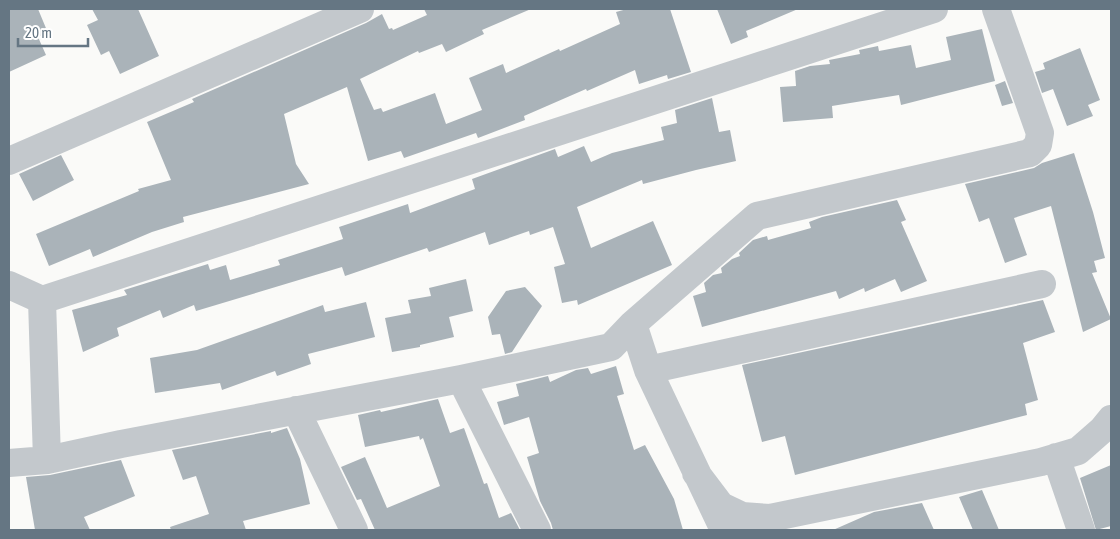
<svg xmlns="http://www.w3.org/2000/svg" width="1120" height="539" font-family="'Asap Condensed',sans-serif">
  <rect width="100%" height="100%" fill="#fafaf8"/>
  <path fill="#aab3b9" d="M9 9H38L48 33 38 37 46 55 9 72Z
    M92 9H138L159 56 120 74 109 51 101 55 87 25 98 20Z
    M424 9H531L482 30 484 34 446 52 442 44 419 53 418 51 360 79 374 110 381 108 383 112 435 93 446 124 482 110 469 78 503 64 506 73 559 49 560 51 620 24 616 12 627 9H670L691 72 668 79 667 75 639 84 635 70 587 91 586 89 524 116 525 120 478 138 476 133 404 158 401 151 368 161 347 87 284 114 296 164 309 184 183 217 184 222 152 232 93 257 90 249 49 266 36 234 139 191 138 189 171 180 147 122 194 102 192 99 366 23 382 14 389 29 392 28 393 30 427 15Z
    M717 9H798L746 31 748 37 731 44Z
    M982 29 995 81 901 105 899 95 832 106 833 118 783 122 780 87 796 86 795 71 810 66 830 64 829 60 860 54 859 50 878 46 879 51 911 45 916 68 951 60 946 37Z
    M1080 48 1100 100 1088 105 1093 116 1067 126 1053 89 1042 93 1035 72 1045 69 1043 63Z
    M1005 81 1013 103 1002 106 995 85Z
    M712 98 719 132 730 130 736 161 696 170 643 184 642 180 577 207 591 248 653 221 672 265 578 305 577 300 562 303 554 267 565 264 553 227 530 235 529 231 489 245 485 232 429 252 427 248 345 276 342 267 196 311 194 305 163 318 160 310 117 328 119 336 83 352 72 310 127 295 124 290 208 264 210 270 226 265 230 280 280 265 278 260 343 239 339 227 408 204 410 213 475 189 472 179 555 149 558 157 584 146 591 162 612 153 664 140 661 127 677 123 675 110Z
    M1074 153 1093 212 1105 258 1094 261 1097 272 1092 273 1111 319 1083 332 1051 206 1014 218 1027 255 1005 263 989 218 979 222 965 184 1034 168 1042 163Z
    M61 155 74 180 33 201 19 174Z
    M897 200 906 220 901 222 927 281 901 292 895 279 865 292 864 288 839 299 836 291 702 327 693 296 706 292 704 283 713 275 722 273 721 268 732 259 740 256 739 253 753 240 767 236 768 240 811 228 809 222 822 217Z
    M466 279 473 311 449 317 454 337 420 345V347L392 352 385 318 411 313 408 300 431 296 429 288Z
    M525 287 542 306 512 352 505 354 500 334 492 335 488 317 506 291Z
    M1043 300 1055 332 1023 343 1038 400 1025 404 1027 415 795 475 785 436 762 442 742 365Z
    M366 302 375 337 308 354 311 364 277 376 275 371 222 390 220 383 155 393 150 358 197 350 323 305 325 312Z
    M616 366 624 394 617 396 634 450 645 445 674 499 683 530H553L551 523 540 501 527 457 539 453 529 417 504 425 497 402 519 396 516 384 548 376 550 382 576 370 588 368 591 374Z
    M438 399 450 433 464 428 484 484 487 483 499 518 511 513 520 530H375L361 499 357 500 341 467 365 457 387 508 440 486 423 438 420 440 419 436 365 447 358 415 380 410 381 412Z
    M287 428 300 459 310 504 243 521 246 530H171L170 527 209 514 196 476 183 480 172 450 271 431V433Z
    M121 460 135 496 84 517 90 530H35L26 477 50 475Z
    M1111 465V526L1096 530 1080 478Z
    M982 490 999 530H973L959 497Z
    M922 503 934 530H833L874 512Z"/>
  <g fill="none" stroke-linecap="round" stroke-linejoin="round">
    <path stroke="#c3c8cc" stroke-width="28" d="M9 161 360 9
      M9 285 42 300 934 9
      M42 300 47 460
      M633 324 648 370 724 530
      M648 370 1042 284
      M461 379 537 530
      M296 410 354 530
      M1056 457 1081 530
      M9 463 47 460 121 444 461 379 611 347 633 324 757 216 1030 153 1038 145 1040 133 996 9
      M696 473 721 506 742 516 770 518 1041 462 1078 451 1102 430 1111 419"/>
  </g>
  <rect width="1120" height="539" fill="none" stroke="#657683" stroke-width="20"/>
  <path d="M18 38v8h70v-8" fill="none" stroke="#657683" stroke-width="2.5"/>
  <text x="25" y="38" font-size="15" fill="#657683" stroke="#ffffff" stroke-width="4" paint-order="stroke">20 m</text>
</svg>
